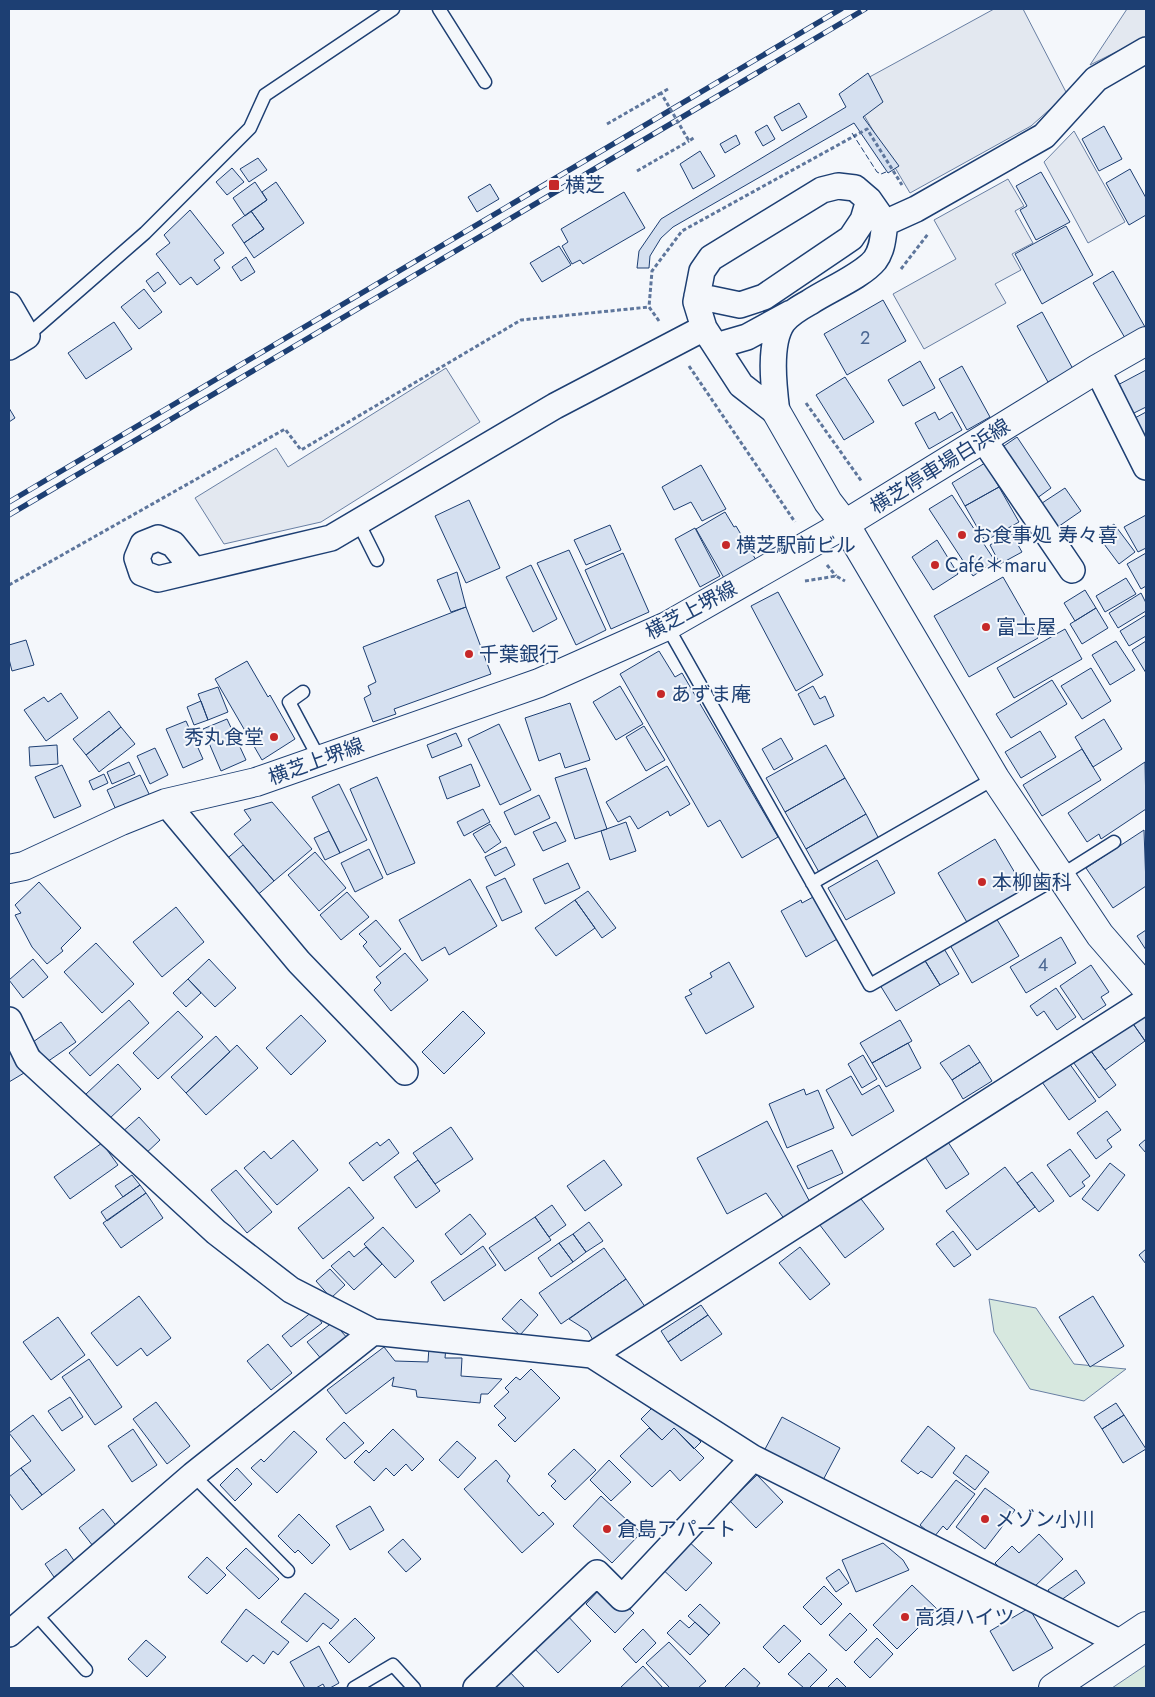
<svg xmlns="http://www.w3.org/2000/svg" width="1155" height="1697" font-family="Jost,'Noto Sans JP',sans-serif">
  <rect width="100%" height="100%" fill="#f4f7fb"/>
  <path fill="#d7e8df" stroke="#687fa3" d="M989 1299 1036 1308 1074 1364 1126 1369 1084 1401 1030 1389 994 1332Z
    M1146 1665V1688H1112Z"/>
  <path fill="#e3e8f0" stroke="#687fa3" d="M994 9H1023L1067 94 1031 126 910 193 855 100 864 80Z
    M1127 9H1146V37L1090 65Z
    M1074 131 1125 222 1088 243 1044 162Z
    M1008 179 1024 206 1015 211 1033 243 1012 254 1021 270 995 284 1006 303 924 349 893 294 956 259 934 220Z
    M446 368 480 422 321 522 224 544 195 498 276 448 288 467Z"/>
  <path fill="#d5e0f0" stroke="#1d3f73" d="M868 73 883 102 863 117 899 166 888 173 854 123 673 227 661 238 650 256 649 268H637L639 251 661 219 846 107 839 94Z
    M799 103 807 117 782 131 774 117Z
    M767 125 775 139 763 146 755 132Z
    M1104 126 1122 159 1099 171 1082 139Z
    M736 135 740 144 725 153 720 144Z
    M700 151 715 176 693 189 680 164Z
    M258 158 267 170 249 182 240 169Z
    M232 168 244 182 227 195 216 182Z
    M1130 169 1146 198V215L1129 225 1106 183Z
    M1041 172 1070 222 1036 240 1020 210 1027 206 1016 186Z
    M255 182 267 200 245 216 233 198Z
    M276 182 304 223 254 258 244 243 264 229 251 211 267 200 262 192Z
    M490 184 499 199 477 212 468 197Z
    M624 192 645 228 583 264 580 260 572 264 562 246 568 242 561 229Z
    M190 210 224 253 214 260 220 268 197 285 191 277 180 285 156 254 170 243 164 235Z
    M251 211 264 229 244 243 232 225Z
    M1066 226 1093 275 1042 304 1015 254Z
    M559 246 571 265 542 282 530 263Z
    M246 257 255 272 241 281 232 267Z
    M1113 271 1145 327 1125 338 1093 283Z
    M158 272 166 283 154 292 146 281Z
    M144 289 162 312 139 329 121 307Z
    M883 300 906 341 847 375 824 334Z
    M1042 312 1073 369 1048 382 1017 326Z
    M114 322 132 349 86 379 68 353Z
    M920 361 935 388 903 406 888 380Z
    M962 366 990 417 967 430 939 379Z
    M1146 370V407L1130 415 1114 387Z
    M845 377 874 422 844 440 816 395Z
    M9 408 15 418 9 422Z
    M935 412 939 420 952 412 962 430 929 449 915 423Z
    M1146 412V444L1133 419Z
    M1017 437 1051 488 1033 501 1001 448Z
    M985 463 999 487 965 506 952 483Z
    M701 465 726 509 702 521 691 502 674 510 662 487Z
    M999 487 1019 522 985 541 965 506Z
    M1065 488 1081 511 1052 531 1036 507Z
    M952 495 995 561 973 576 929 509Z
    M469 500 500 568 466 583 435 516Z
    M725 512 734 527 736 526 756 560 724 578 696 529Z
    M1146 515V548L1138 552 1124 527Z
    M1114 524 1135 552 1119 564 1098 536Z
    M610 525 621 550 586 565 574 540Z
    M695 528 720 576 700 587 675 539Z
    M1011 533 1022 552 1000 564 990 545Z
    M937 540 958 574 933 590 912 557Z
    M569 550 606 630 576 645 537 563Z
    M623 553 649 612 611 629 585 570Z
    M1146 553V586L1141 589 1127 564Z
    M531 565 557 619 533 632 506 577Z
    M457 572 466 607 451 612 437 580Z
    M1003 577 1038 638 969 677 934 616Z
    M1126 578 1136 594 1105 612 1096 596Z
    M1085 590 1096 608 1075 621 1064 603Z
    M778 592 823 675 796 691 751 606Z
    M1141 593 1146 603V611L1118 628 1109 613Z
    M466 607 491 674 394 709 396 714 373 722 364 698 371 694 368 686 376 682 363 647Z
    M1096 608 1108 628 1082 644 1070 624Z
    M1146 615V636L1129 646 1120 631Z
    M1065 629 1082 659 1014 698 997 668Z
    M26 640 34 665 12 671 9 659V645Z
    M1116 641 1135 670 1110 685 1092 655Z
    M1146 641V673L1132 650Z
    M659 651 675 677 682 673 778 837 742 858 720 820 708 827 620 674Z
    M247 661 268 697 270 695 295 739 262 760 215 679Z
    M1091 668 1111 701 1082 719 1061 686Z
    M1052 680 1067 704 1011 738 996 714Z
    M620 686 643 724 616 740 593 702Z
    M813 686 820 699 825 696 834 716 814 725 798 694Z
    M218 687 228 712 208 720 198 694Z
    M61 693 78 718 46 741 24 710 44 697 48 702Z
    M201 701 208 720 194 725 187 707Z
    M570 703 590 760 565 768 560 753 539 761 525 718Z
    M109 711 121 727 86 755 73 739Z
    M227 719 246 760 221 771 203 729Z
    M1104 719 1122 749 1093 767 1075 737Z
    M186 721 203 759 183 768 166 729Z
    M499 724 531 790 500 805 468 739Z
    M644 726 665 760 646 771 626 737Z
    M121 727 135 744 99 772 86 755Z
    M1040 731 1056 757 1021 778 1005 752Z
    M456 733 462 746 432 758 427 745Z
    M781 738 793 759 774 770 762 749Z
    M57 745 58 764 30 766 29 747Z
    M826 745 845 778 785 812 766 778Z
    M155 748 168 775 150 784 137 756Z
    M1082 749 1101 780 1042 816 1023 785Z
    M129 762 135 774 112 784 107 772Z
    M1145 762 1146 809 1101 839 1099 834 1087 842 1068 813Z
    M471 764 480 786 447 799 439 777Z
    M62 765 81 806 54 818 35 777Z
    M667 766 690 804 670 816 668 811 638 829 630 816 618 822 606 802Z
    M586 768 607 829 575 839 555 778Z
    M104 774 108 783 93 790 89 781Z
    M140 775 150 796 117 812 107 790Z
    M377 777 415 863 387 875 350 789Z
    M845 778 866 814 806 849 785 812Z
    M339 784 367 840 340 853 312 797Z
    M539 795 550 818 515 835 504 812Z
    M272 802 312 849 274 881 234 834 251 820 244 810Z
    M483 809 490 822 464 836 457 822Z
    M866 814 879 839 820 874 806 849Z
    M556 822 566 841 543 851 533 832Z
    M626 822 636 851 610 860 601 831Z
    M490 824 501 842 485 853 473 834Z
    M1144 830 1146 886 1113 908 1086 868Z
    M329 831 340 853 325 860 314 838Z
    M995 839 1025 890 968 924 938 873Z
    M243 845 274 881 255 897 224 861Z
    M506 847 515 865 495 876 485 857Z
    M369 849 383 878 355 892 341 863Z
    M315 852 346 888 319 911 288 875Z
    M877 860 895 893 846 920 828 888Z
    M568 863 580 888 545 904 533 879Z
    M505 878 522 912 502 921 486 887Z
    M470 879 497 926 449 955 445 947 422 961 399 920Z
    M39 882 81 928 61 948 63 951 47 964 32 947 15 915 21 913 15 905Z
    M588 891 616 928 602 938 575 900Z
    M347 892 369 917 341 940 320 915Z
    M815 896 839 938 806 957 781 911 801 900 802 903Z
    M575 900 595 928 556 956 535 928Z
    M176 907 204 942 162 977 133 942Z
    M996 918 1019 956 972 983 950 945Z
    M376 920 401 949 380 967 363 946 367 942 359 934Z
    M1146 930V950L1137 936Z
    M1061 937 1076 963 1026 993 1010 967Z
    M96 943 134 984 102 1013 64 972Z
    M943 947 959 974 940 985 924 959Z
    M405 953 428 980 391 1011 374 990 381 983 376 977Z
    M33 959 48 977 23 998 9 980Z
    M209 959 236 988 215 1007 188 979Z
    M924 959 940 985 896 1011 880 985Z
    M729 962 754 1007 706 1034 685 997 692 994 689 990 712 977 710 973Z
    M1091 965 1109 992 1101 997 1106 1005 1083 1020 1060 986Z
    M188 979 201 993 186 1007 173 993Z
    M1056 988 1076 1017 1057 1030 1044 1011 1037 1016 1030 1006Z
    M129 1000 149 1023 90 1076 69 1053Z
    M1140 1010 1146 1018V1042L1129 1018Z
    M178 1011 203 1037 158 1079 133 1053Z
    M463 1011 485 1033 444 1074 422 1052Z
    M301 1015 326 1041 291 1075 266 1048Z
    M1129 1018 1145 1041 1105 1070 1088 1047Z
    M900 1020 912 1041 872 1063 860 1043Z
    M61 1022 76 1042 47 1062 33 1042Z
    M216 1036 230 1052 186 1093 171 1077Z
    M908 1043 921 1068 886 1087 872 1063Z
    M237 1045 258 1068 206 1115 186 1093Z
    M969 1045 980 1062 952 1080 940 1063Z
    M9 1047 24 1073 9 1082Z
    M1088 1047 1116 1085 1099 1098 1071 1059Z
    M863 1055 877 1079 862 1088 848 1064Z
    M980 1062 992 1081 963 1099 952 1080Z
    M1069 1063 1096 1101 1069 1120 1042 1082Z
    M118 1064 141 1089 109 1119 86 1094Z
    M851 1076 862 1095 879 1085 894 1111 852 1136 826 1090Z
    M804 1089 806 1095 818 1090 834 1128 787 1148 769 1104Z
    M1107 1111 1121 1130 1107 1140 1112 1147 1096 1159 1077 1133Z
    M139 1117 160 1140 142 1157 120 1134Z
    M767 1121 812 1206 785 1220 766 1193 727 1214 697 1158Z
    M451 1127 473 1159 435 1184 413 1153Z
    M389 1139 399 1153 363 1181 349 1163 377 1142 380 1146Z
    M1146 1139V1153L1139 1145Z
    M293 1140 318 1170 277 1205 244 1168 264 1151 271 1159Z
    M948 1142 969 1174 946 1189 925 1157Z
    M102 1143 118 1165 70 1199 54 1177Z
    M1070 1149 1090 1176 1082 1182 1085 1186 1070 1197 1047 1165Z
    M832 1150 843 1173 808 1189 797 1166Z
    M418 1160 440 1191 416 1208 394 1177Z
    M604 1160 622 1185 585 1211 567 1186Z
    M1110 1163 1125 1175 1098 1211 1082 1199Z
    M1005 1167 1035 1207 977 1250 946 1211Z
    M236 1170 272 1212 247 1233 211 1190Z
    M1032 1172 1054 1201 1039 1212 1017 1183Z
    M132 1175 140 1185 123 1197 115 1186Z
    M140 1185 146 1193 107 1221 101 1212Z
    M349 1187 374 1218 323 1259 298 1228Z
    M855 1191 884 1229 845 1258 816 1220Z
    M146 1193 163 1218 121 1248 103 1223Z
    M552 1205 566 1225 549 1237 535 1217Z
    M470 1214 486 1234 461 1255 445 1234Z
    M535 1217 551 1240 505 1271 489 1248Z
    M589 1222 603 1241 586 1252 573 1234Z
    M383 1227 414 1261 395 1278 364 1244Z
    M953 1231 971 1255 954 1267 936 1244Z
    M573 1234 586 1252 573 1262 559 1243Z
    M559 1243 573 1262 551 1277 538 1258Z
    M483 1246 496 1265 444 1301 431 1282Z
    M366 1247 382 1264 354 1290 331 1266 349 1251 354 1257Z
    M800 1247 830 1284 810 1300 779 1263Z
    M604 1248 626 1279 561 1324 539 1293Z
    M1146 1249V1264L1139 1255Z
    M330 1269 345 1285 331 1298 316 1281Z
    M626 1279 648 1311 596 1346 588 1331 569 1319Z
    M139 1296 171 1338 147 1356 141 1348 117 1366 91 1333Z
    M1093 1296 1124 1346 1090 1367 1059 1317Z
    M521 1299 538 1315 520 1335 502 1319Z
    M701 1305 708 1315 668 1342 661 1331Z
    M313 1311 322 1323 291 1347 282 1336Z
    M708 1315 722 1334 681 1361 668 1342Z
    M58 1317 85 1355 51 1380 23 1342Z
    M333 1322 349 1340 323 1361 307 1342Z
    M268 1344 292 1373 271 1390 247 1361Z
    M384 1347 395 1361 428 1362 429 1347H446L445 1358H462L461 1376 502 1379 488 1394H481L480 1403 417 1397 416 1390 392 1386 394 1377 346 1414 327 1390Z
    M89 1359 122 1407 95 1425 62 1377Z
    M531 1369 560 1398 515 1442 498 1425 506 1418 494 1406 509 1392 505 1388 516 1377 520 1380Z
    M70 1397 83 1417 62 1431 48 1411Z
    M156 1402 190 1446 167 1464 133 1419Z
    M657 1403 681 1422 701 1442 694 1449 674 1428 662 1440 641 1419Z
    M1116 1403 1124 1415 1102 1429 1094 1417Z
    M33 1415 75 1470 42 1495 21 1468 31 1461 9 1433Z
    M1124 1415 1146 1449 1123 1463 1102 1429Z
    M782 1417 840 1448 822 1482 764 1451Z
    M344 1422 364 1443 345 1459 326 1439Z
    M928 1426 955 1448 932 1478 921 1471 918 1474 901 1461Z
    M649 1428 662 1440 674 1428 704 1458 680 1481 670 1470 652 1487 620 1456Z
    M133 1429 157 1465 132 1482 108 1446Z
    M393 1429 424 1459 412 1471 406 1464 394 1476 386 1468 374 1481 354 1462 366 1450 369 1453Z
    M294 1431 317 1452 277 1493 251 1468 261 1459 264 1462Z
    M457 1441 476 1458 458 1478 439 1460Z
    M574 1449 596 1470 565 1500 551 1486 556 1481 548 1474Z
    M966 1455 989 1472 975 1490 953 1473Z
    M496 1460 510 1476 507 1481 539 1516 543 1512 554 1524 522 1553 464 1489Z
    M609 1460 631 1482 611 1501 590 1480Z
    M21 1468 42 1495 22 1510 9 1493V1477Z
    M237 1468 252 1484 235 1501 220 1485Z
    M757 1475 783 1502 756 1528 730 1501Z
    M956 1480 975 1494 947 1530 943 1526 934 1537 920 1525Z
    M985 1488 1015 1510 985 1549 956 1527Z
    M601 1496 641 1533 612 1563 573 1526Z
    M370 1506 384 1530 350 1550 336 1526Z
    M103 1509 118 1528 93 1546 79 1528Z
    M299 1514 330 1545 312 1564 298 1550 295 1553 278 1536Z
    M1039 1534 1063 1559 1032 1589 1020 1577 1014 1582 995 1563 1012 1546 1019 1553Z
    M403 1539 421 1559 406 1572 388 1552Z
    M686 1539 712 1563 686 1591 659 1566Z
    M883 1543 903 1560 909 1570 856 1592 842 1560Z
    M246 1548 279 1579 259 1599 226 1568Z
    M66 1549 75 1562 54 1577 45 1564Z
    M207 1557 226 1575 207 1594 188 1577Z
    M839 1569 849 1583 836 1592 826 1578Z
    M1076 1570 1085 1583 1057 1603 1048 1590Z
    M912 1585 937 1609 897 1649 873 1625Z
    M824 1586 842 1604 821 1625 803 1607Z
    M599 1590 611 1591 634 1613 615 1633 586 1604Z
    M305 1593 339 1620 331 1629 323 1623 307 1642 281 1622Z
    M700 1604 720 1623 709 1635 688 1616Z
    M1029 1608 1053 1648 1013 1671 990 1631Z
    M246 1609 289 1642 278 1655 273 1651 264 1664 253 1655 247 1662 221 1642Z
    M565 1613 591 1641 558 1673 531 1645Z
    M850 1613 867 1630 846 1651 829 1635Z
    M355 1618 375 1638 349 1663 329 1643Z
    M680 1620 689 1628 695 1622 709 1635 690 1655 667 1633Z
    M784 1625 801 1641 779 1663 763 1647Z
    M643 1629 656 1643 636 1663 623 1649Z
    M877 1638 893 1654 870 1678 854 1662Z
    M146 1640 166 1657 147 1677 128 1659Z
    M669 1642 706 1681 698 1688H670L646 1663Z
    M319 1646 339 1683 330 1688H325L323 1684 316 1688H305L290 1662Z
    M809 1653 827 1670 809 1688H804L788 1674Z
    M643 1666 663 1688H620Z
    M744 1668 760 1683 756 1688H724Z
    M508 1670 525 1688H489Z
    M837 1678 847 1688H827Z"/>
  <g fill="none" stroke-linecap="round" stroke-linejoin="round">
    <g stroke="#1d3f73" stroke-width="15">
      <path id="lane" d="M439 9 485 82
        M27 336 145 233 250 128 265 95 393 9
        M358 522 377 560
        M667 626 870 985 1060 876 1114 842
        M303 692 289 702 320 760
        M812 883 995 778
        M193 1475 288 1571
        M34 1612 86 1670
        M354 1688 393 1665 414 1688"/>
    </g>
    <g stroke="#1d3f73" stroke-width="28">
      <path id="street" d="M838 186 855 188 869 200 885 223C883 236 883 249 875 260 862 276 828 290 810 302 801 307 790 313 783 322 768 343 774 389 777 413L741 385 704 328 696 302 702 271 711 258 822 190Z
        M885 223 916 209 1044 136 1096 79 1146 50
        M697 296 740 305 764 297 851 238 863 220 869 200
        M9 305 27 336 9 347
        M716 346 747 337 791 313
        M1097 369 1146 467
        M983 439 1072 570
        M194 570 173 544 158 538 143 544 137 558 142 573 158 579 331 538 555 406 704 328
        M166 803 299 962 405 1072
        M9 1020 28 1059 216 1232 291 1290 373 1332 592 1355 753 1458 1121 1643
        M592 1355 1146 1001
        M9 1634 193 1475 373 1332
        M476 1688 597 1573 622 1598 753 1458"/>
    </g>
    <g stroke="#1d3f73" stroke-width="30">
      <path id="secondary" d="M777 413 828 502 845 524 1097 369 1146 341
        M1053 1688 1146 1626"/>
    </g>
    <g stroke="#1d3f73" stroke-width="30">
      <path id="primary" d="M9 869 24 866 121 821 166 803 256 782 539 683 667 626 845 524 995 778 1100 935 1146 988"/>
    </g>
    <path stroke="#5e769c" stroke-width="3" stroke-dasharray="4 2.5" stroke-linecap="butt" d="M607 124 661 93
      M637 171 689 141
      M901 269 928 234
      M659 321 649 307 652 271 682 231 867 129 902 185
      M689 366 795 522
      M806 403 862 482
      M827 565 836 576
      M805 581 836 576 845 581
      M9 585 285 429 301 450 521 320 649 307"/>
    <use href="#lane" stroke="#f4f7fb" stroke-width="12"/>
    <use href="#street" stroke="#f4f7fb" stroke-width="25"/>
    <use href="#secondary" stroke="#f4f7fb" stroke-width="28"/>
    <use href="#primary" stroke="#f4f7fb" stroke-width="28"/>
    <g stroke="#1d3f73" stroke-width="5.5">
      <path id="rail" d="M9 502 841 9
        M9 515 865 9"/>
    </g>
    <use href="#rail" stroke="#f4f7fb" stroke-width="4" stroke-dasharray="11" stroke-linecap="butt"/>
    <path stroke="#5e769c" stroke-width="3" stroke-dasharray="4 2.5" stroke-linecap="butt" d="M668 89 661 93 689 141 695 137"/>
    <path stroke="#1d3f73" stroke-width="1" stroke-dasharray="6 2.5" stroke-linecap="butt" d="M852 133 877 172 881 174 886 172"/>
  </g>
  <g fill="#c62828" stroke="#f4f7fb" stroke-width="2">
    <rect x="548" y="179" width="12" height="12" rx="2.5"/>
    <circle cx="962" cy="535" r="5"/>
    <circle cx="726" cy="545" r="5"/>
    <circle cx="935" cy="565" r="5"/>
    <circle cx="986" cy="627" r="5"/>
    <circle cx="469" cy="654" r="5"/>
    <circle cx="661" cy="694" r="5"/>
    <circle cx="274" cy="737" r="5"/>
    <circle cx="982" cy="882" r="5"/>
    <circle cx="985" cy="1519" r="5"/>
    <circle cx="607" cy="1529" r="5"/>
    <circle cx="905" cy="1617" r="5"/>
  </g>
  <g text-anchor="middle" stroke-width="4" stroke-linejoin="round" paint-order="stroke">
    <g font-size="18" fill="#4b6792">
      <text x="865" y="344">2</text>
      <text x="1043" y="971">4</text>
    </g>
    <g font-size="20" fill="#1d3f73" stroke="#f4f7fb" text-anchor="start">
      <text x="565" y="192">横芝</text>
      <text x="972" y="542">お食事処 寿々喜</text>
      <text x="736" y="552">横芝駅前ビル</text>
      <text x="945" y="572">Café＊maru</text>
      <text x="996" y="634">富士屋</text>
      <text x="479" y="661">千葉銀行</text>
      <text x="671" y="701">あずま庵</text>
      <text x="264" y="744" text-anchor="end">秀丸食堂</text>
      <text x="992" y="889">本柳歯科</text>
      <text x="995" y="1526">メゾン小川</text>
      <text x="617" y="1536">倉島アパート</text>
      <text x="915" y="1624">高須ハイツ</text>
    </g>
    <g font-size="20" fill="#1d3f73" stroke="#f4f7fb">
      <text transform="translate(940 466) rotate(-32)" y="7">横芝停車場白浜線</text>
      <text transform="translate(691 610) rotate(-28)" y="7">横芝上堺線</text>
      <text transform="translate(316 761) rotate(-20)" y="7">横芝上堺線</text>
    </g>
  </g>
  <rect width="1155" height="1697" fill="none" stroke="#1d3f73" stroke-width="20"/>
</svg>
